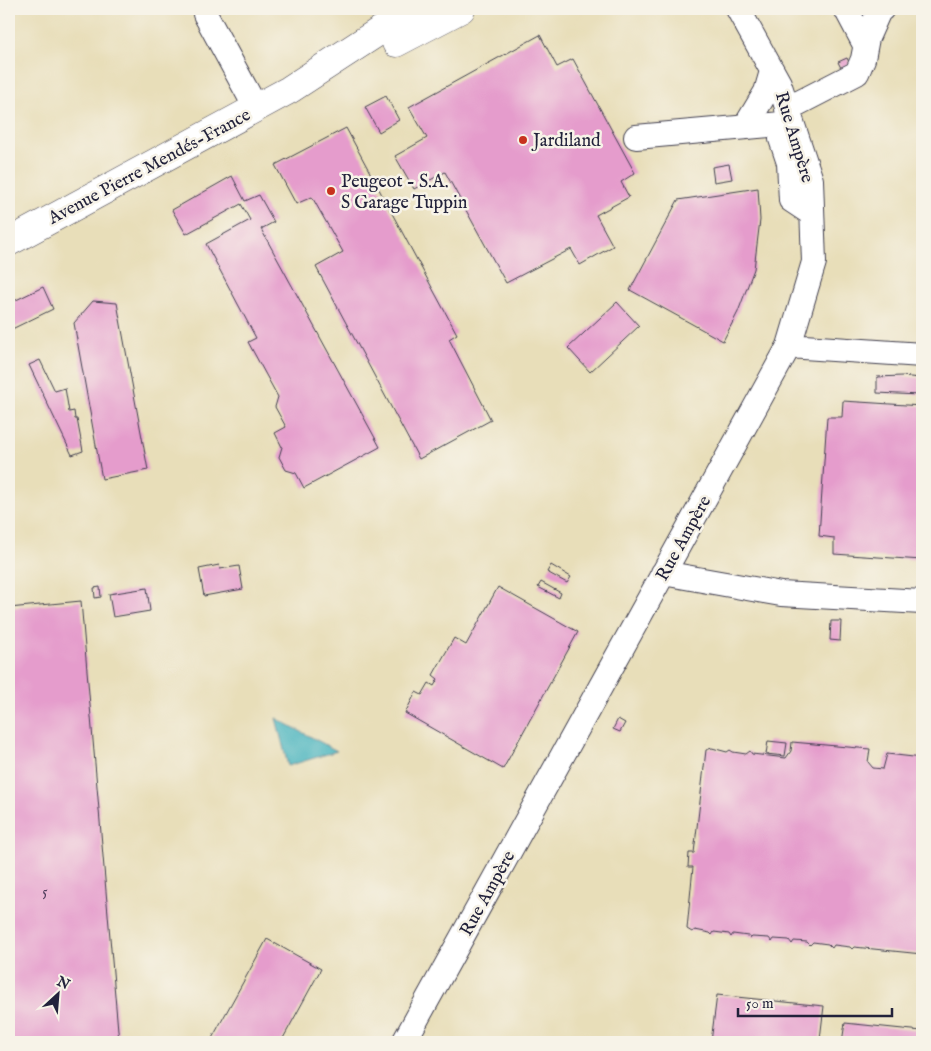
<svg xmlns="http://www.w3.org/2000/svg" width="931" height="1051" font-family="'IM FELL English',serif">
  <rect width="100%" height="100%" fill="#f7f3e8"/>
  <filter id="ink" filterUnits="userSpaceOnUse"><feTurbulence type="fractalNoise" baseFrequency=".02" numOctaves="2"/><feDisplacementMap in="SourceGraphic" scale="10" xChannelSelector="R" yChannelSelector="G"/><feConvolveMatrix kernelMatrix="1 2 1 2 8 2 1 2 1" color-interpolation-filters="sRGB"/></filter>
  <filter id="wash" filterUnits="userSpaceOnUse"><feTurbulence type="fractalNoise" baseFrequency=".0096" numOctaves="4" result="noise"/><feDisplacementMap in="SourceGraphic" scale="20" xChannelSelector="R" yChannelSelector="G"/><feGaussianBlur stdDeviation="1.12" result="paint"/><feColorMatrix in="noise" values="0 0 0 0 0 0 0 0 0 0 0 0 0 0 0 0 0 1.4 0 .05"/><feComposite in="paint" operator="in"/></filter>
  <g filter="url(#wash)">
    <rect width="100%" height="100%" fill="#e8deb9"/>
    <path fill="#44b3be" stroke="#336a7c" d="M276 718 337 751 288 766Z"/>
    <g id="blocks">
      <path fill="#e59ccc" d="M540 35 557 67 573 59 635 173 621 182 629 197 596 215 613 246 580 265 571 249 506 283 445 172 414 189 395 156 427 138 409 107Z
        M847 58 850 64 841 68 838 62Z
        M386 96 399 120 379 132 365 107Z
        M346 128 457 334 449 339 491 420 419 459 316 267 343 252 312 197 296 204 275 165Z
        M729 164 732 179 714 182 712 167Z
        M232 176 245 201 259 195 274 222 261 229 380 447 304 488 296 473 286 470 279 457 282 447 275 433 286 427 275 407 278 397 248 342 256 338 206 244 250 220 241 204 186 234 172 210Z
        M758 188 760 220 754 269 738 312 723 341 630 290 678 200Z
        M43 287 53 309 12 329 10 326 9 327V301L11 300 12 302Z
        M93 301 117 303 148 470 102 479 74 323Z
        M617 302 639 326 590 372 568 348Z
        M40 360 55 391 65 388 69 412 74 411 75 419H77L83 451 72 455 29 365Z
        M902 376 919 378V395L877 393V377Z
        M843 401 922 406V560L834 554V538L819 536 827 417H842Z
        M219 565 220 569 239 566 243 589 204 596 199 569Z
        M551 565 571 577 567 583 547 572Z
        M541 582 561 593 559 598 538 587Z
        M100 587 101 597 95 598 94 588Z
        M498 587 578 632 503 769 405 713 416 692 422 695 429 683 434 686 438 679 433 675 454 638 466 645Z
        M147 588 150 611 113 617 109 594Z
        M81 601 119 1042H9V608Z
        M831 621H841L840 641 830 640Z
        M618 719 625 723 620 732 613 729Z
        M768 741 787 743 785 756 766 754Z
        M792 742 870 749 868 762 873 768 883 769 887 754 922 758V954L854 947 852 949 850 947 834 945 832 948 828 944 813 942 810 945 807 942 794 941 792 944 789 940 774 939 772 942 769 938 752 937 751 938 748 936 733 934 731 937 729 934 714 932 712 935 710 933 695 930 692 932 687 929 693 867H688L689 853H694L706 750 712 748 727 752 730 750 733 752 746 754 750 751 752 754 786 758 791 751Z
        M267 939 321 969 281 1042H210Z
        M717 995 824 1006 820 1039 835 1042H711Z
        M845 1023 922 1031V1042H842Z"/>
    </g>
  </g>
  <g filter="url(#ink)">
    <use href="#blocks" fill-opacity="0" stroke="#403e4e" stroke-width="1"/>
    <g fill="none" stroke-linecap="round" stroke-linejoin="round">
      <g stroke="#403e4e" stroke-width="26">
        <path id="minor" d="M846 9 865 45
          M205 14 256 108
          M787 109 857 73 863 59 867 38 879 11 882 9
          M745 127 766 92 772 71
          M636 137 792 123
          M781 139 789 163 791 200 812 214
          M789 346 922 355
          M663 573 781 594 922 602
          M404 1042 789 346 814 262 811 180 779 83 738 9"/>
      </g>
      <g stroke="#403e4e" stroke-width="29">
        <path id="major" d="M396 43 461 9
          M9 242 289 90 381 30 420 9"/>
      </g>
      <use href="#minor" stroke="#fff" stroke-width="24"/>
      <use href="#major" stroke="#fff" stroke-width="28"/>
    </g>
  </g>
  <g fill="#c8321e" stroke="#f7f3e8" stroke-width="2">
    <circle cx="523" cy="140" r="5"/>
    <circle cx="331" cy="191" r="5"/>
  </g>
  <g text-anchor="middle" stroke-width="5" stroke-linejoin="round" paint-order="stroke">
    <g font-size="15" fill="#53405f">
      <text x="45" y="896">5</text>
    </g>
    <g font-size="18" fill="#22223b" stroke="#f7f3e8">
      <text transform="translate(795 137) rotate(73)" y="6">Rue Ampère</text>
      <text transform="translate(149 166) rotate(-28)" y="6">Avenue Pierre Mendés-France</text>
      <text transform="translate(683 538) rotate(-61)" y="6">Rue Ampère</text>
      <text transform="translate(487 893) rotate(-61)" y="6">Rue Ampère</text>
    </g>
    <g font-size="18" fill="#22223b" stroke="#f7f3e8" text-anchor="start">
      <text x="533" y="146">Jardiland</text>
      <text x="341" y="187">Peugeot - S.A.<tspan x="341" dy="21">S Garage Tuppin</tspan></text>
    </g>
  </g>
  <rect width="931" height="1051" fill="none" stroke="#f7f3e8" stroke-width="30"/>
  <g transform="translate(58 994) rotate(26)" stroke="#f7f3e8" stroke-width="4" paint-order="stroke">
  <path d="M0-4L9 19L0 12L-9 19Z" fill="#22223b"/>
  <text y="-8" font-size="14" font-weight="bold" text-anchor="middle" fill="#22223b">N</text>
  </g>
  <path d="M738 1008v8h154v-8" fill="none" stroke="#22223b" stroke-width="2.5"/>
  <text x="746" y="1008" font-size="15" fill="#22223b" stroke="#f7f3e8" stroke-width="4" paint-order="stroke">50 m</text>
</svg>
